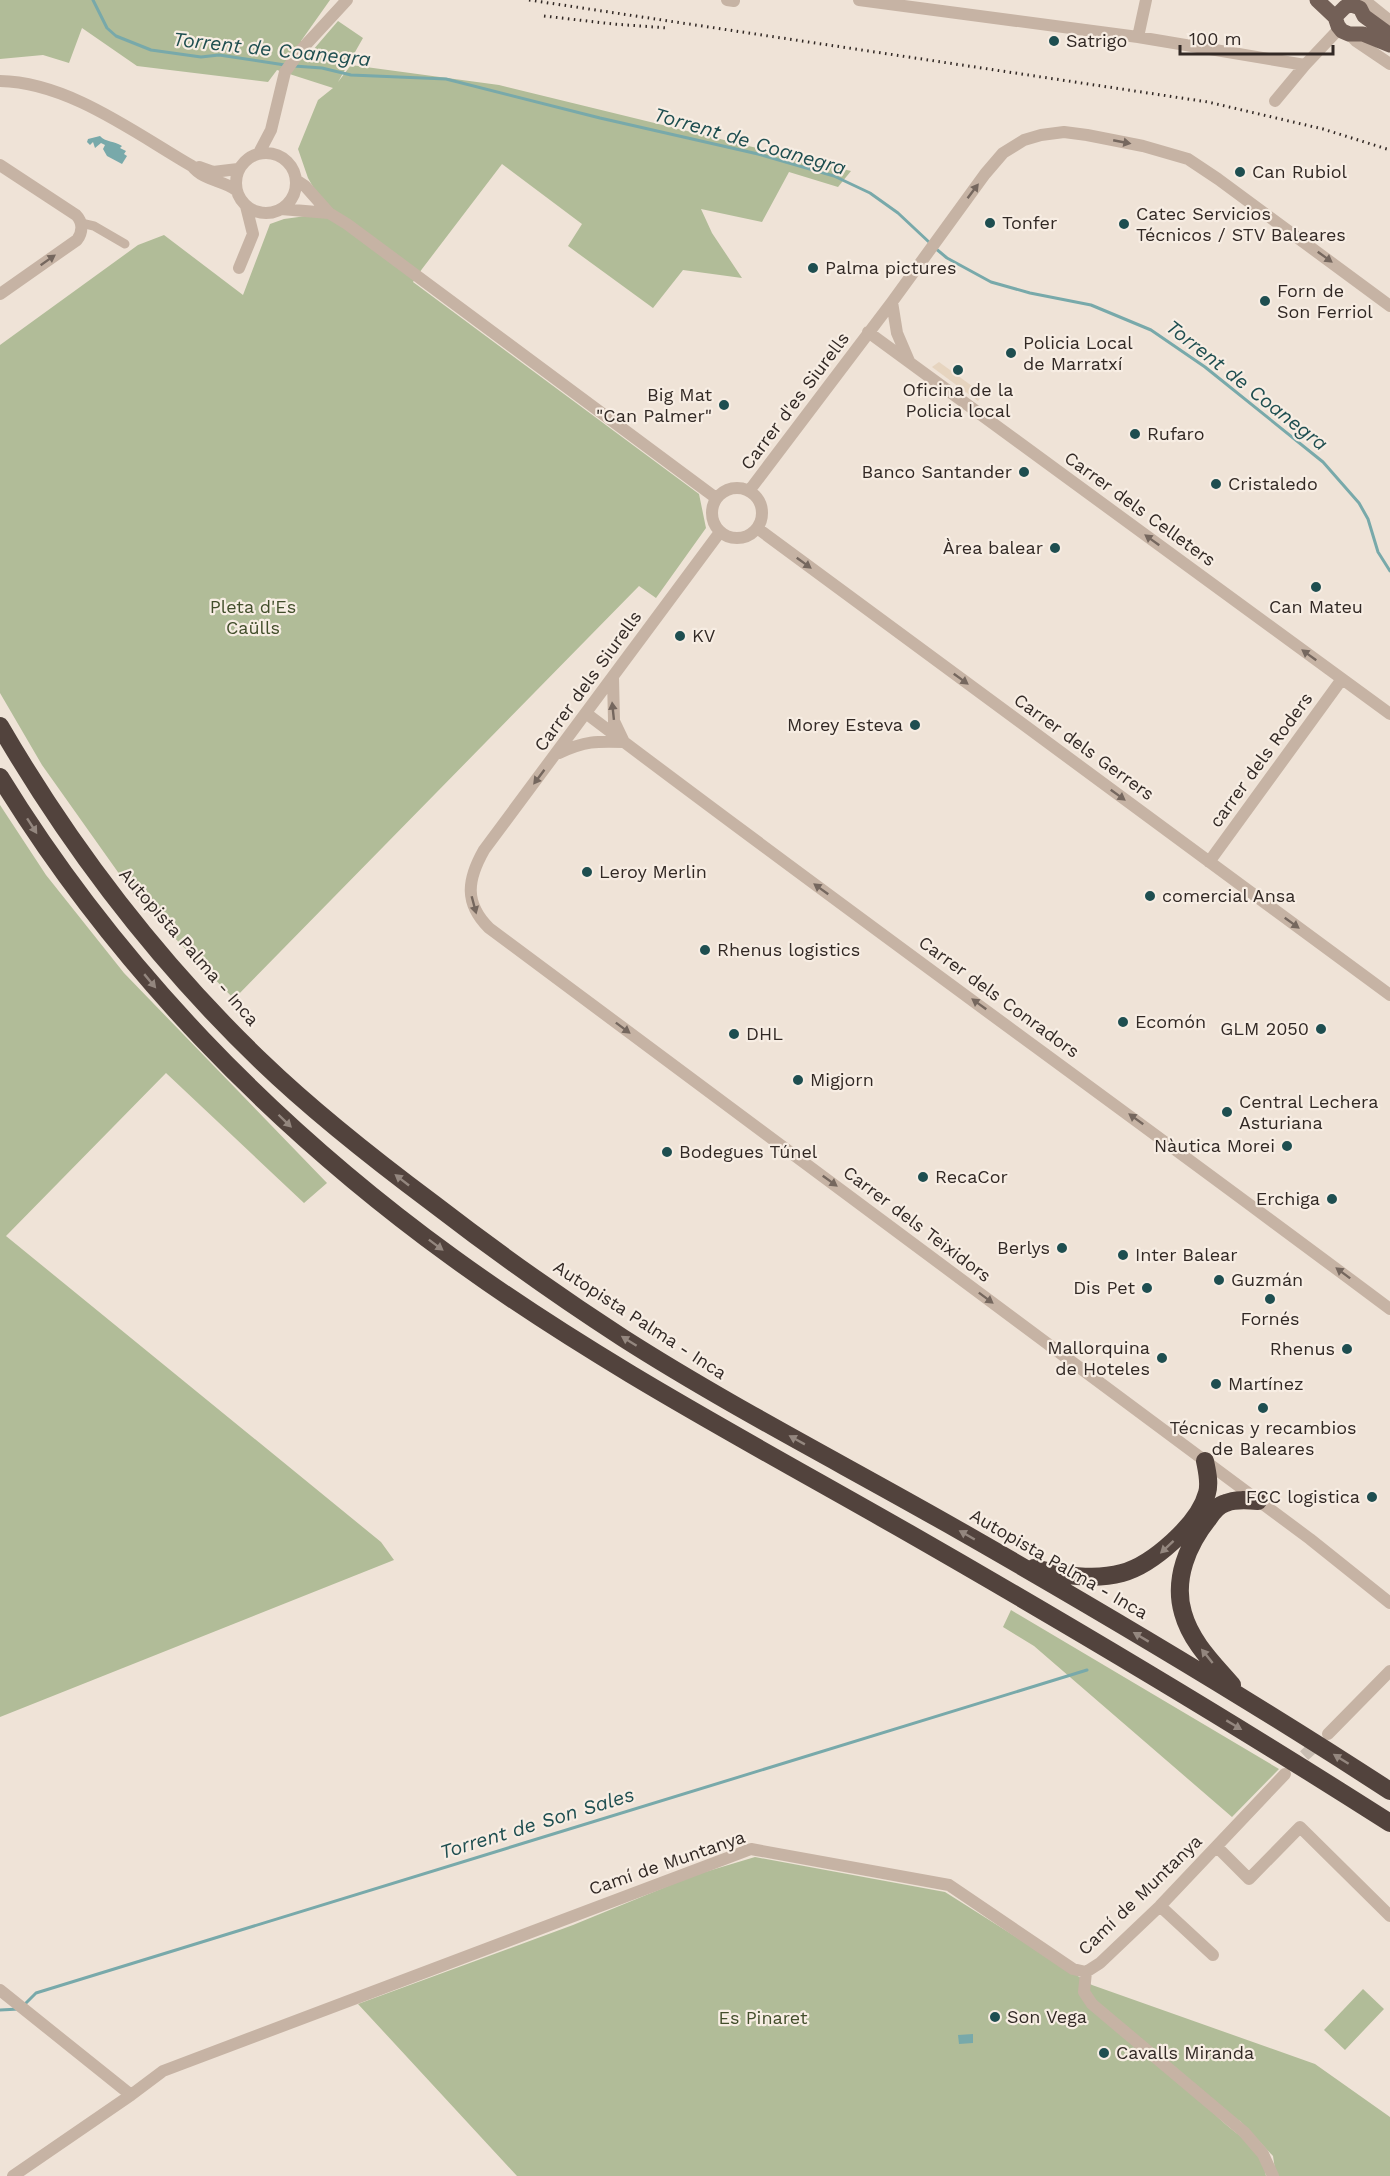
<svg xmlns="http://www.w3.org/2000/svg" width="1390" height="2176" font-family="'Work Sans',sans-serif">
  <rect width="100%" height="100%" fill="#efe3d7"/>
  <path fill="#b1bc98" d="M0 0H330L301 41 313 50 338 21 363 38 338 82 351 65 499 85 851 171 838 187 789 172 762 222 701 209 712 233 742 278 683 270 653 308 568 246 582 224 502 164 422 269 413 282 699 494 706 528 656 598 639 586 234 999 137 899 42 765 0 693V345L138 245 164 235 243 295 270 224 284 219 328 213 308 178 298 149 318 100 333 88 277 70 268 82 137 66 82 28 69 63 43 55 0 59Z
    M0 805 46 875 124 973 327 1183 304 1203 166 1073 6 1236 381 1542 394 1560 0 1717Z
    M1011 1610 1279 1769 1232 1817 1034 1646 1003 1627Z
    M755 1857 945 1892 1092 1985 1315 2064 1390 2117V2176H1276L1273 2156 1240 2121 1210 2108C1229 2134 1260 2140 1266 2176H517L358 2004 573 1925 695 1875Z
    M1363 1989 1384 2009 1345 2050 1324 2030Z"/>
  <path fill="#e6d4bf" d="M939 362 983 394 978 401 932 367Z"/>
  <path fill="#78a9aa" d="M100 136C105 142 115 141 122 146L120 148 126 151 124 154 127 156 122 164 107 156 103 149 105 145 101 143 95 148 93 142 90 145 87 142 88 139Z
    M973 2034V2043L959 2044 958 2035Z"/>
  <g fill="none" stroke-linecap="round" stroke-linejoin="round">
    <path stroke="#78a9aa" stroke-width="3" d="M93 0 107 28 116 36 151 50 201 57 219 55 285 65
      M294 66 322 68 351 75 446 79 600 118 758 154 834 176 870 193 898 213 930 243
      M935 248 947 258 991 282 1030 293 1091 305 1151 330 1205 367 1323 462 1359 503 1368 519 1378 552 1390 571
      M24 2005 36 1993 1087 1670
      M0 2010 19 2009"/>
    <path stroke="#c9beb3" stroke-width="12" stroke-dasharray="12 6" stroke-linecap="butt" d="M1291 1768 1322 1739"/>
    <path stroke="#c6b3a4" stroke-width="9" d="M81 223 94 226 125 244"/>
    <path stroke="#c6b3a4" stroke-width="12" d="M727 0 734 1
      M859 0 1138 37 1305 65
      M1364 0 1390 21
      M1349 34 1356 41 1390 64
      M1138 37 1146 0
      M0 81C68 82 135 133 192 166 204 181 222 180 236 190
      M1275 101 1305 65 1339 29
      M236 183a30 30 0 1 1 60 0a30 30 0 1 1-60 0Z
      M259 153 271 130 285 72 300 51 347 0
      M0 165 76 215C83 222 83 232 77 240L0 294
      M199 167 213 172 238 169
      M296 180 305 186 329 213 347 224 716 498
      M281 209 329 213
      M239 268 253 234 246 206
      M892 302 897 333 909 361
      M868 332 1390 714
      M712 513a25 25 0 1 1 50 0a25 25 0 1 1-50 0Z
      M749 491 892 302 985 174 1003 153 1024 140 1041 135 1064 132 1087 135 1143 146 1188 159 1218 179 1390 306
      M757 528 1390 995
      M720 532 484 850C467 880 464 903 489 928L1310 1539 1390 1603
      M587 714C852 915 1123 1109 1390 1309
      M559 753C585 741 596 741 624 742L614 721 613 678
      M1209 862 1342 679
      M1328 1734 1390 1671
      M1217 1847 1249 1879 1300 1827 1390 1916
      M1160 1906 1213 1955
      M1086 1972 1084 1992 1092 2004 1244 2132 1263 2154 1273 2176
      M0 1990 131 2095
      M13 2176 131 2095 163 2071 751 1849 949 1885 1073 1969 1086 1972 1100 1963 1160 1906 1285 1774"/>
    <path stroke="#736057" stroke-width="15" d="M1317 0 1335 17 1338 26 1342 31 1349 34H1363L1390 45
      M1335 17 1345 7 1351 5 1360 8 1364 16 1390 35"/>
    <path stroke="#52433d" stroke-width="18" d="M0 726C71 848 160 964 262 1062 316 1114 375 1160 434 1204 495 1251 558 1296 623 1338 728 1405 839 1462 948 1524 1097 1609 1246 1697 1390 1791
      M0 777C116 966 273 1127 452 1257 592 1359 747 1441 898 1527 1064 1622 1229 1720 1390 1823
      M1034 1568C1062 1575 1093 1581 1122 1573 1152 1565 1199 1524 1207 1493 1210 1483 1207 1471 1205 1461
      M1232 1685C1213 1663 1191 1642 1183 1613 1173 1579 1188 1544 1209 1518 1213 1512 1218 1505 1226 1503 1235 1499 1247 1500 1258 1501"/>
    <path stroke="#322925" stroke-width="3" stroke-dasharray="1.5 4.5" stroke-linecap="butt" d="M529 0 1208 102 1323 129 1390 150
      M544 16 613 24 668 28"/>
  </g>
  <defs><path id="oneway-solid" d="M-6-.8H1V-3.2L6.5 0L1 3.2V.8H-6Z" transform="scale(1.5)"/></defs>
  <g fill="#75675e">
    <use href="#oneway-solid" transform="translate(1122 142) rotate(11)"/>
    <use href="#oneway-solid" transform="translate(973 191) rotate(-53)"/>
    <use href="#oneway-solid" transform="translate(1325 257) rotate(36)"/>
    <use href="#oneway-solid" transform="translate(48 260) rotate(-35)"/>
    <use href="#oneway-solid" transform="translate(1152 540) rotate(-144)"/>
    <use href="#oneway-solid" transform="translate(804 563) rotate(36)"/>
    <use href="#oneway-solid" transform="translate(1309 655) rotate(-144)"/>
    <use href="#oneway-solid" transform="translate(961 679) rotate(36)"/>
    <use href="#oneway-solid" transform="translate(613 711) rotate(-96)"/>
    <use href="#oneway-solid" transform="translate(539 777) rotate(127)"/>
    <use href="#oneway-solid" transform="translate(1118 795) rotate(36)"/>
    <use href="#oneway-solid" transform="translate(821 889) rotate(-144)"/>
    <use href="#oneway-solid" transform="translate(474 905) rotate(75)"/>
    <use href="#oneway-solid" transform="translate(1292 923) rotate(36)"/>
    <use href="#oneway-solid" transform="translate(979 1004) rotate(-144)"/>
    <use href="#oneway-solid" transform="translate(623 1028) rotate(37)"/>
    <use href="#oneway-solid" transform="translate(1136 1119) rotate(-144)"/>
    <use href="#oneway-solid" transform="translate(830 1181) rotate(36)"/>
    <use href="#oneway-solid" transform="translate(1343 1273) rotate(-143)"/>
    <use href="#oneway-solid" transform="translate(986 1298) rotate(37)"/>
  </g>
  <g fill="#94877f">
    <use href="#oneway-solid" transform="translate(32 826) rotate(57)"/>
    <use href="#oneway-solid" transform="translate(150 981) rotate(50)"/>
    <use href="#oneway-solid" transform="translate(285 1121) rotate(44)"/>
    <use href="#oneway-solid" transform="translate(402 1180) rotate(-142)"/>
    <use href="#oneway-solid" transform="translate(436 1245) rotate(37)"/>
    <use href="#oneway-solid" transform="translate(629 1341) rotate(-148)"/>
    <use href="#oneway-solid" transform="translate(797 1440) rotate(-151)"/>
    <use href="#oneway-solid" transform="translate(967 1535) rotate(-150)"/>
    <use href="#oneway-solid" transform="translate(1167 1547) rotate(137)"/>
    <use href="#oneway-solid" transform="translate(1141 1637) rotate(-149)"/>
    <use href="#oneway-solid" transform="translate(1207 1656) rotate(-129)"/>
    <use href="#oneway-solid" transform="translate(1234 1725) rotate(31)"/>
    <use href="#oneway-solid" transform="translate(1341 1759) rotate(-148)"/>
  </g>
  <g fill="#1e4e50" stroke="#f7ede3" stroke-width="2">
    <circle cx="1054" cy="41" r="6"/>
    <circle cx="1240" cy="172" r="6"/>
    <circle cx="990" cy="223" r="6"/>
    <circle cx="1124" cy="224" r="6"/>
    <circle cx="813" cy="268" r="6"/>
    <circle cx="1265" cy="301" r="6"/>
    <circle cx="1011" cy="353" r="6"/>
    <circle cx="958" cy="370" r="6"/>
    <circle cx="724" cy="405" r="6"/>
    <circle cx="1135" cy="434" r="6"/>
    <circle cx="1024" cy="472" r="6"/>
    <circle cx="1216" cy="484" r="6"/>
    <circle cx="1055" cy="548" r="6"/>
    <circle cx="1316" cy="587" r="6"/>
    <circle cx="680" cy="636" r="6"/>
    <circle cx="915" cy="725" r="6"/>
    <circle cx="587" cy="872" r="6"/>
    <circle cx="1150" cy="896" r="6"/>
    <circle cx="705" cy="950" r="6"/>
    <circle cx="1123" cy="1022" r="6"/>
    <circle cx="1321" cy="1029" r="6"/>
    <circle cx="734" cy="1034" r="6"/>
    <circle cx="798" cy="1080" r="6"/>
    <circle cx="1227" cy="1112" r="6"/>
    <circle cx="1287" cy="1146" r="6"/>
    <circle cx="667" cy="1152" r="6"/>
    <circle cx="923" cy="1177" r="6"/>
    <circle cx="1332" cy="1199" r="6"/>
    <circle cx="1062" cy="1248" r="6"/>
    <circle cx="1123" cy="1255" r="6"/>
    <circle cx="1219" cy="1280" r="6"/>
    <circle cx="1147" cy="1288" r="6"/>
    <circle cx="1270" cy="1299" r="6"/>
    <circle cx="1347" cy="1349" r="6"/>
    <circle cx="1162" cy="1358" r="6"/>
    <circle cx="1216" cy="1384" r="6"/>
    <circle cx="1263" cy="1408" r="6"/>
    <circle cx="1372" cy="1497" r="6"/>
    <circle cx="995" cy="2017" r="6"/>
    <circle cx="1104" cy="2053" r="6"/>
  </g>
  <g text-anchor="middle" stroke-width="4.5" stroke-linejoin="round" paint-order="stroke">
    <g font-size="18" fill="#322925" stroke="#f7ede3" text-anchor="start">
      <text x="1066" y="47">Satrigo</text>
      <text x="1252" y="178">Can Rubiol</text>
      <text x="1136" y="220">Catec Servicios<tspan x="1136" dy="21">Técnicos / STV Baleares</tspan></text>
      <text x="1002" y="229">Tonfer</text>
      <text x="825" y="274">Palma pictures</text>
      <text x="1277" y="297">Forn de<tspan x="1277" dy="21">Son Ferriol</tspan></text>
      <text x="1023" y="349">Policia Local<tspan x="1023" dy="21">de Marratxí</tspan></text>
      <text x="958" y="396" text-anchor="middle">Oficina de la<tspan x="958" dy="21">Policia local</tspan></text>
      <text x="712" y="401" text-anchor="end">Big Mat<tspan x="712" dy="21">"Can Palmer"</tspan></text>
      <text x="1147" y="440">Rufaro</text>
      <text x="1012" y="478" text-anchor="end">Banco Santander</text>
      <text x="1228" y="490">Cristaledo</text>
      <text x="1043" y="554" text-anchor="end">Àrea balear</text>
      <text x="1316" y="613" text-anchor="middle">Can Mateu</text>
      <text x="692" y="642">KV</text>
      <text x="903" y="731" text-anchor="end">Morey Esteva</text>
      <text x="599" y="878">Leroy Merlin</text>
      <text x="1162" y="902">comercial Ansa</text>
      <text x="717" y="956">Rhenus logistics</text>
      <text x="1135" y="1028">Ecomón</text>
      <text x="1309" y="1035" text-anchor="end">GLM 2050</text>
      <text x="746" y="1040">DHL</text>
      <text x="810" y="1086">Migjorn</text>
      <text x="1239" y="1108">Central Lechera<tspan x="1239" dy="21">Asturiana</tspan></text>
      <text x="1275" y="1152" text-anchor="end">Nàutica Morei</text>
      <text x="679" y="1158">Bodegues Túnel</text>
      <text x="935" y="1183">RecaCor</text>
      <text x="1320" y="1205" text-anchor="end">Erchiga</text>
      <text x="1050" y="1254" text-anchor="end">Berlys</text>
      <text x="1135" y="1261">Inter Balear</text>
      <text x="1231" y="1286">Guzmán</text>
      <text x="1135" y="1294" text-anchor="end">Dis Pet</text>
      <text x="1270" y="1325" text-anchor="middle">Fornés</text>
      <text x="1150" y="1354" text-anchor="end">Mallorquina<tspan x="1150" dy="21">de Hoteles</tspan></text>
      <text x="1335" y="1355" text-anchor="end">Rhenus</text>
      <text x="1228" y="1390">Martínez</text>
      <text x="1263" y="1434" text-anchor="middle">Técnicas y recambios<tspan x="1263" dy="21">de Baleares</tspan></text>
      <text x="1360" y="1503" text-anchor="end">FCC logistica</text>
      <text x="1007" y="2023">Son Vega</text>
      <text x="1116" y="2059">Cavalls Miranda</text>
    </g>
    <g font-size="18" fill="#322925" stroke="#f7ede3">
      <text transform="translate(795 401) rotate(-53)" y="6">Carrer d'es Siurells</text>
      <text transform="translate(1140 509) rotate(36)" y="6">Carrer dels Celleters</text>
      <text transform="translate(588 681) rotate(-54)" y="6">Carrer dels Siurells</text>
      <text transform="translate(1084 747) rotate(36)" y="6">Carrer dels Gerrers</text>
      <text transform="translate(1261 760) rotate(-54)" y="6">carrer dels Roders</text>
      <text transform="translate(189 947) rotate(49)" y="6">Autopista Palma - Inca</text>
      <text transform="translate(999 997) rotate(36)" y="6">Carrer dels Conradors</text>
      <text transform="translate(917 1224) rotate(37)" y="6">Carrer dels Teixidors</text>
      <text transform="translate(640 1320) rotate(33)" y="6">Autopista Palma - Inca</text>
      <text transform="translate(1059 1564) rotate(30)" y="6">Autopista Palma - Inca</text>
      <text transform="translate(667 1863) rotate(-19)" y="6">Camí de Muntanya</text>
      <text transform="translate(1140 1895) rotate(-44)" y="6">Camí de Muntanya</text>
    </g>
    <g font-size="18" fill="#424e2b" stroke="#f7ede3">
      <text x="253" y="613">Pleta d'Es<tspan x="253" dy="21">Caülls</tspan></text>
      <text x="763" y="2024">Es Pinaret</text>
    </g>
    <g font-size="20" font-style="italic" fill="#1e4e50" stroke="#f7ede3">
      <text transform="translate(272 49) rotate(6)" y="7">Torrent de Coanegra</text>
      <text transform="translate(750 141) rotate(16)" y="7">Torrent de Coanegra</text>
      <text transform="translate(1247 385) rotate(38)" y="7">Torrent de Coanegra</text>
      <text transform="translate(537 1823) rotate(-17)" y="7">Torrent de Son Sales</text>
    </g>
  </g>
  <path d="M1180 45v9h153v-9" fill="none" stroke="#322925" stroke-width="3"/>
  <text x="1189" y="45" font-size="18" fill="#322925" stroke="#f7ede3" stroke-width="4.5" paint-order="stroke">100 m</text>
</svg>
